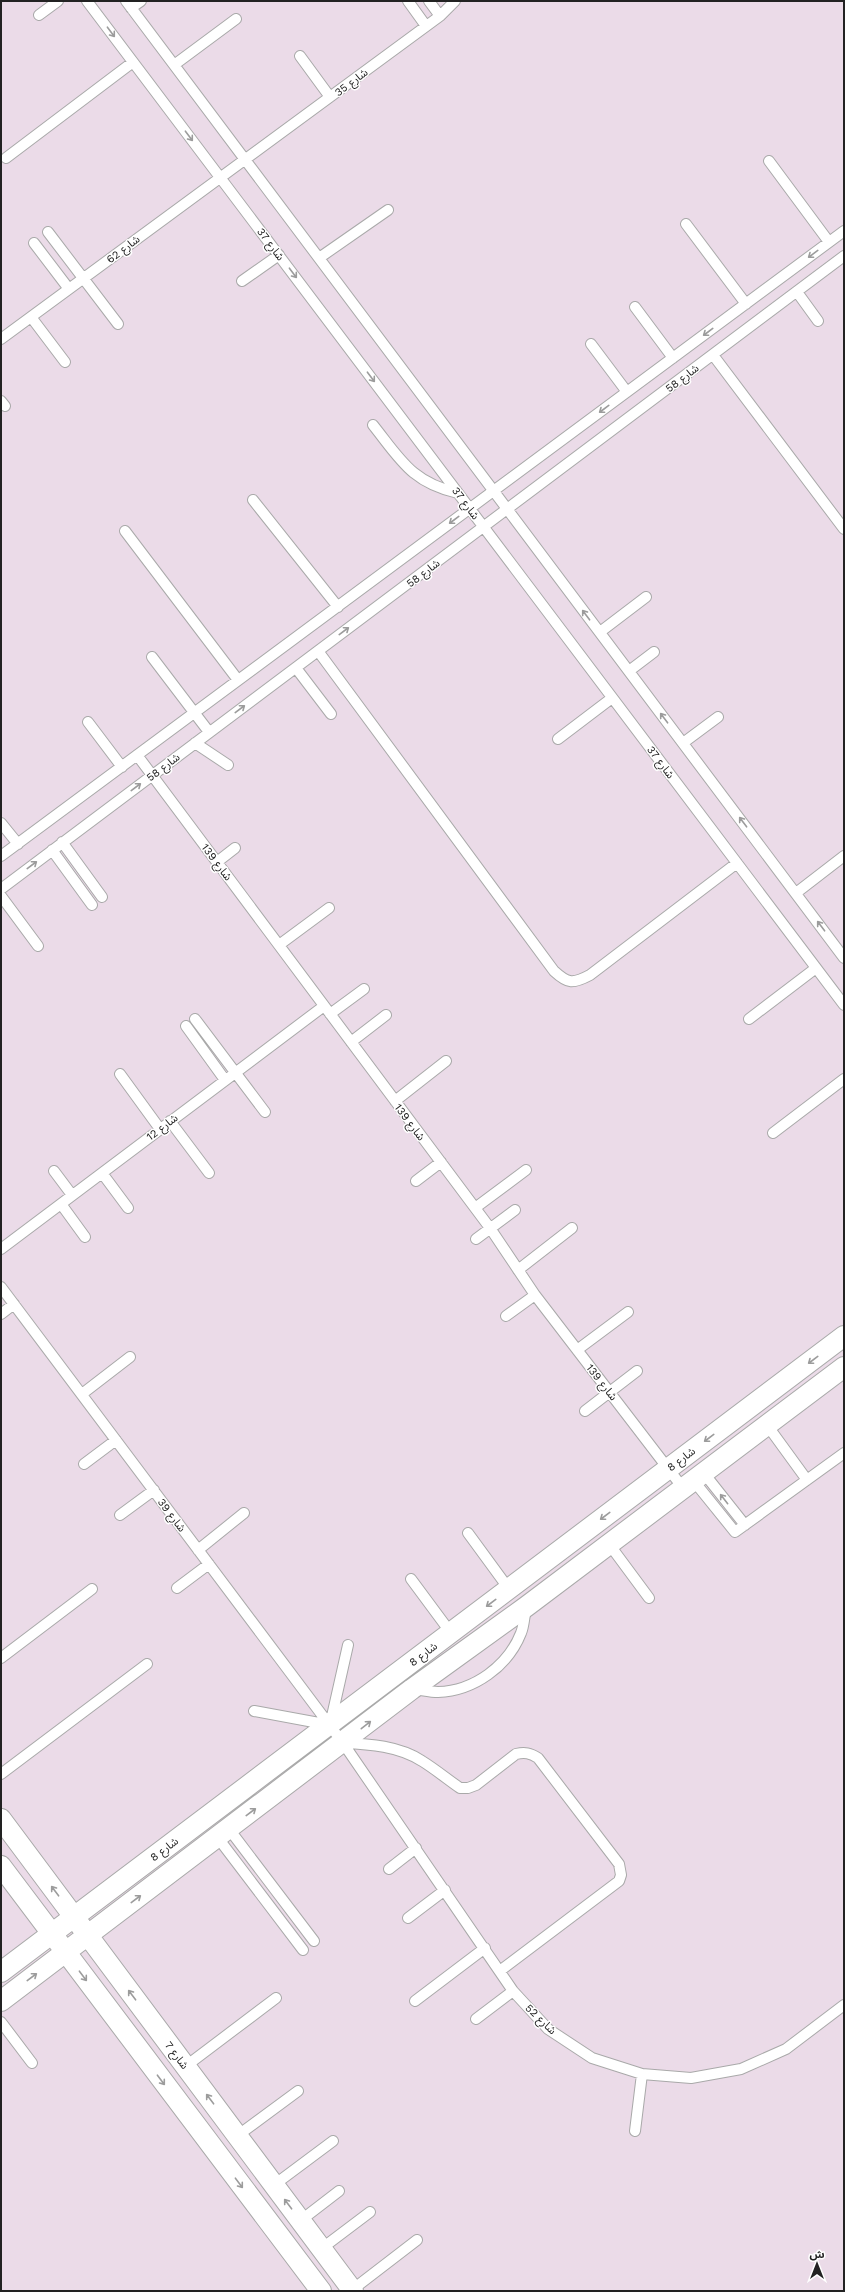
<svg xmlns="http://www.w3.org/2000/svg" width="845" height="2292" font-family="'Work Sans','Noto Sans Arabic',sans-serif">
  <rect width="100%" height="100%" fill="#f2efe9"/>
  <path fill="#ebdbe8" d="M1 1H844V2291H1Z"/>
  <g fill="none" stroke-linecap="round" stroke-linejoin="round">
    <g stroke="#a9a9a9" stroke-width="12">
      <path id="service" d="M87 1 844 1005
        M126 1 844 958
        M408 1 426 26
        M429 1 440 16
        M131 8 141 1
        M39 15 58 1
        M300 56 330 97
        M174 65 236 19
        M6 158 133 62
        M769 161 829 242
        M686 224 746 304
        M48 232 118 324
        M34 243 69 289
        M319 258 388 210
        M242 281 279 255
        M797 292 818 321
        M635 307 673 358
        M31 317 65 362
        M1 339 440 16 455 1
        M591 344 627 392
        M713 355 844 529
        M1 401 5 406
        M373 425C400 459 412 483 458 493
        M253 500 338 607
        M125 531 238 680
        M600 632 646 597
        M318 651 554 971C568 984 573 984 590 975L737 863
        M152 657 209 732
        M296 668 331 714
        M629 671 654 652
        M88 722 122 767
        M558 739 612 698
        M195 743 228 765
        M683 743 718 717
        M137 755 490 1228 535 1295 683 1488
        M1 823 18 844
        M62 842 102 897
        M52 850 92 905
        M1 856 844 231
        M217 862 235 848
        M1 889 844 256
        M796 893 844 856
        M1 896 38 946
        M279 945 329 908
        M330 1014 364 989
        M195 1019 265 1112
        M749 1019 816 968
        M186 1026 225 1080
        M351 1042 386 1015
        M120 1074 160 1129
        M395 1101 446 1061
        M170 1121 209 1173
        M773 1133 844 1079
        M54 1171 72 1195
        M102 1173 128 1208
        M416 1181 441 1162
        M61 1204 85 1237
        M475 1208 526 1170
        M476 1239 515 1210
        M1 1249 324 1006
        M518 1270 572 1228
        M1 1287 343 1743 513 1991 548 2029 592 2058 642 2074 691 2078 741 2069 786 2049 844 2005
        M1 1314 14 1304
        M506 1316 535 1295
        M577 1350 628 1312
        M82 1394 130 1357
        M585 1411 637 1371
        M767 1425 807 1480
        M84 1464 116 1440
        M703 1472 745 1525
        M693 1480 735 1532 844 1453
        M120 1515 154 1490
        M468 1533 509 1589
        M609 1544 649 1598
        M198 1550 244 1513
        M411 1579 451 1633
        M177 1588 209 1564
        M1 1658 92 1589
        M414 1689C422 1690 431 1692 438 1692 474 1691 508 1666 521 1633 524 1626 524 1617 526 1609
        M254 1711 330 1725 348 1645
        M343 1743C370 1744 399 1746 422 1761 435 1769 447 1779 460 1788H468L476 1785 516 1754C525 1752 530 1753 538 1758L619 1864 621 1875 619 1881 501 1970
        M1 1774 147 1664
        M229 1829 314 1941
        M218 1838 303 1950
        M389 1869 416 1848
        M408 1918 445 1890
        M415 2001 485 1948
        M476 2019 513 1991
        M1 2022 32 2063
        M186 2066 276 1998
        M635 2131 642 2074
        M237 2136 298 2091
        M274 2185 333 2141
        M300 2221 339 2191
        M321 2249 370 2212
        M352 2290 417 2240"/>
    </g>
    <g stroke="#a9a9a9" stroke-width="22">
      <path id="minor" d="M1 1819 353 2291
        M1 1866 321 2291
        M1 1972 844 1336
        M1 2001 412 1689 527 1606 844 1367"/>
    </g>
    <use href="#service" stroke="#fff" stroke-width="10"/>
    <use href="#minor" stroke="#fff" stroke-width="20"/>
  </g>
  <defs><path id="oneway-shaft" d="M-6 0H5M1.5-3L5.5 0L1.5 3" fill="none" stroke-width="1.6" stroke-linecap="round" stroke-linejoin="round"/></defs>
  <g stroke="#9c9c9c">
    <use href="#oneway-shaft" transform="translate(111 32) rotate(53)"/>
    <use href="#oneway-shaft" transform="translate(189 136) rotate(53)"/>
    <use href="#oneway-shaft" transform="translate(813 254) rotate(143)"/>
    <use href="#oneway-shaft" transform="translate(293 273) rotate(53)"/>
    <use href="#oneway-shaft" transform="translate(708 332) rotate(143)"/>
    <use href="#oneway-shaft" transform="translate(371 377) rotate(53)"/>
    <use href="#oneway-shaft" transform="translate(604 409) rotate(143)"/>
    <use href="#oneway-shaft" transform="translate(454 520) rotate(143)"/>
    <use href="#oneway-shaft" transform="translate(586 615) rotate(-127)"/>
    <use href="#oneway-shaft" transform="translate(344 631) rotate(-37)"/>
    <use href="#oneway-shaft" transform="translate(240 709) rotate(-37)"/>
    <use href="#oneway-shaft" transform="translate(664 718) rotate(-127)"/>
    <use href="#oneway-shaft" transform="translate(136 787) rotate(-37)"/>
    <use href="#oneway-shaft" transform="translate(743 822) rotate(-127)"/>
    <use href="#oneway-shaft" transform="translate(32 865) rotate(-37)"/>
    <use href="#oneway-shaft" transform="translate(821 926) rotate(-127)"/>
    <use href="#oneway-shaft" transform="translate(813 1360) rotate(143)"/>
    <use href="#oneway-shaft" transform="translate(709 1438) rotate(143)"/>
    <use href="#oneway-shaft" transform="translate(724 1499) rotate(-128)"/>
    <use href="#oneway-shaft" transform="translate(605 1516) rotate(143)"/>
    <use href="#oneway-shaft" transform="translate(491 1603) rotate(143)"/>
    <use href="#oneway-shaft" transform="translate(366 1725) rotate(-38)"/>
    <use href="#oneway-shaft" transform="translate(251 1812) rotate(-37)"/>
    <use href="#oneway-shaft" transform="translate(55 1891) rotate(-127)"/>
    <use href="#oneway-shaft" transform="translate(136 1899) rotate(-37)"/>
    <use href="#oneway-shaft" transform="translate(83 1976) rotate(53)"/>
    <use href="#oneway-shaft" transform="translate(32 1977) rotate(-37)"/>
    <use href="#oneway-shaft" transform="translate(132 1995) rotate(-127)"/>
    <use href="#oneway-shaft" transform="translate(161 2080) rotate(53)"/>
    <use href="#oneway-shaft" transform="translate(210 2099) rotate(-127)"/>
    <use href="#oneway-shaft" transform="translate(239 2183) rotate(53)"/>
    <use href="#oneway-shaft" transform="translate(288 2204) rotate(-127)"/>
  </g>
  <g text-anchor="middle" stroke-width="3" stroke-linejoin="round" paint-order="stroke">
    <g font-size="11" fill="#222" stroke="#fff">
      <text transform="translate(351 82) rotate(-37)" y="4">شارع 35</text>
      <text transform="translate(271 244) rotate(53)" y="4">شارع 37</text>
      <text transform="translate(123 249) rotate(-37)" y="4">شارع 62</text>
      <text transform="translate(682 378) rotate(-37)" y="4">شارع 58</text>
      <text transform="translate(466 503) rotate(53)" y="4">شارع 37</text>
      <text transform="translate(423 573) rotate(-37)" y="4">شارع 58</text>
      <text transform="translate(661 762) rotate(53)" y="4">شارع 37</text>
      <text transform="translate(163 767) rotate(-37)" y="4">شارع 58</text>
      <text transform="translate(217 862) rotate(53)" y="4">شارع 139</text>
      <text transform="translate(410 1122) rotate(53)" y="4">شارع 139</text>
      <text transform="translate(162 1127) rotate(-37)" y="4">شارع 12</text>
      <text transform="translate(602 1382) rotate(52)" y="4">شارع 139</text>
      <text transform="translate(681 1459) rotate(-37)" y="4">شارع 8</text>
      <text transform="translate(172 1515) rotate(53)" y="4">شارع 39</text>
      <text transform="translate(423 1654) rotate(-37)" y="4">شارع 8</text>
      <text transform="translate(164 1849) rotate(-37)" y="4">شارع 8</text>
      <text transform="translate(541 2019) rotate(44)" y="4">شارع 52</text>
      <text transform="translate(177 2055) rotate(53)" y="4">شارع 7</text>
    </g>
  </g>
  <rect width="845" height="2292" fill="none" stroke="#222222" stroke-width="4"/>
  <g transform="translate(817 2264)" stroke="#ffffff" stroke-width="3" paint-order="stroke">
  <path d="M0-3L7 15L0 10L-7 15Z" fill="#222222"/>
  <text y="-6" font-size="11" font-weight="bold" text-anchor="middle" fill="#222222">ش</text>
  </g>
</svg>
